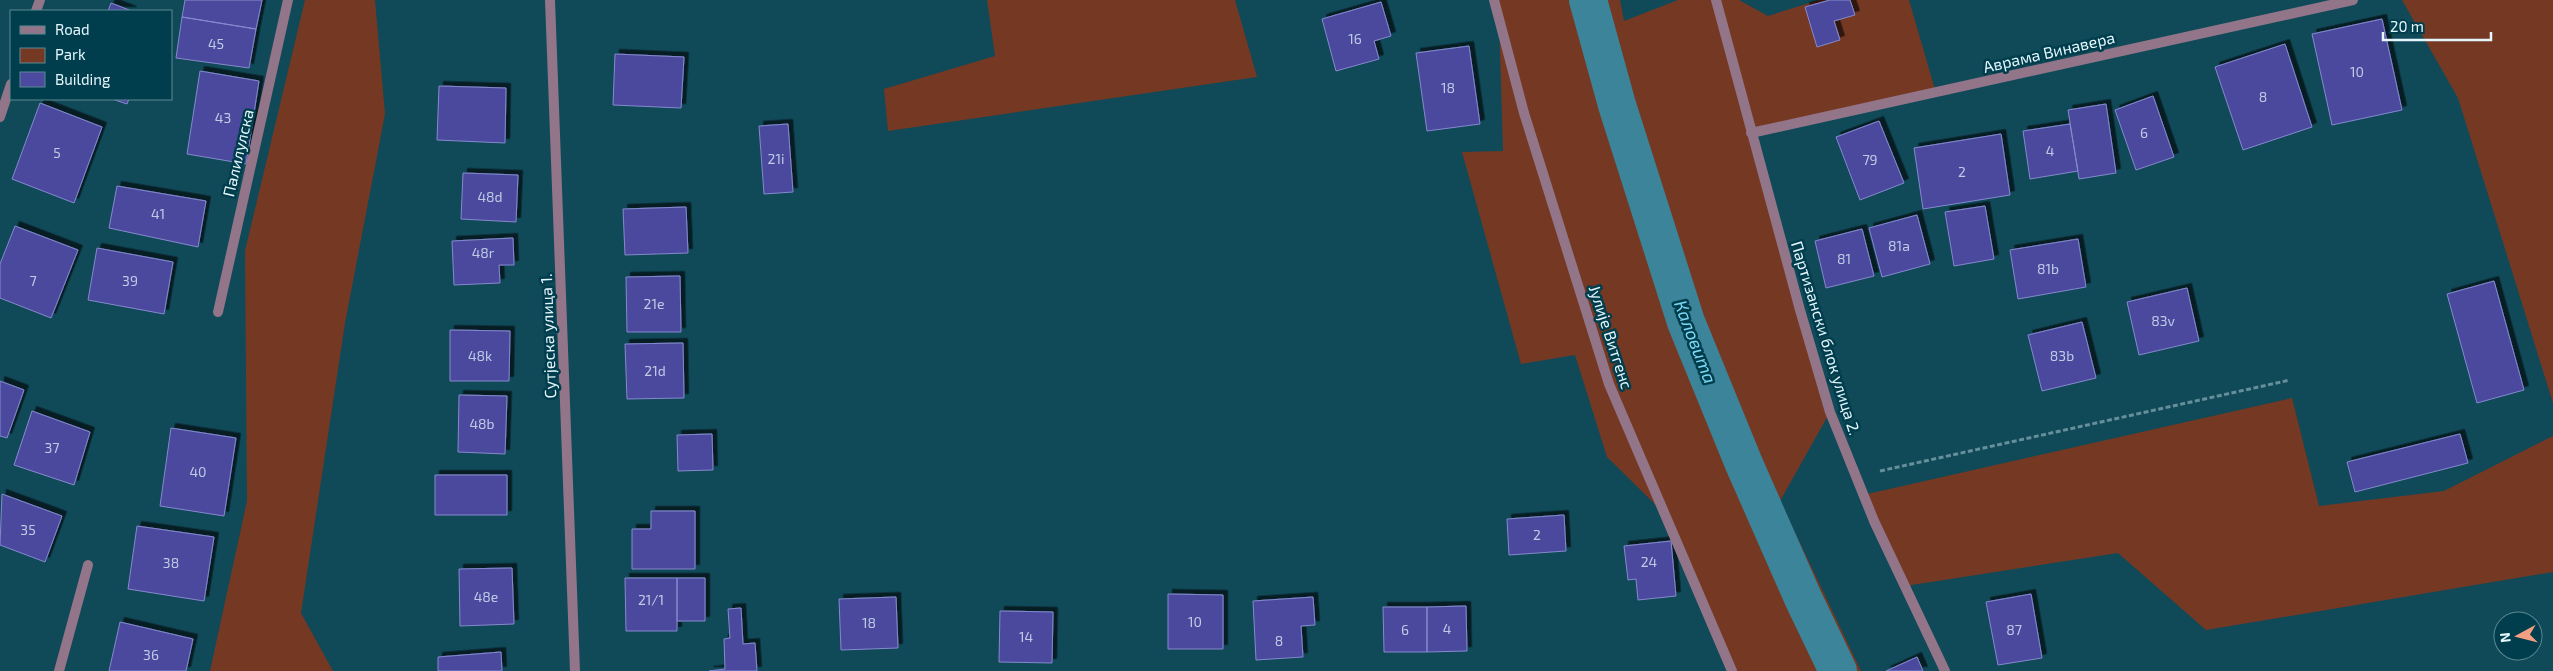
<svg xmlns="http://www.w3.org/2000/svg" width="2553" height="671" font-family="'Exo 2',sans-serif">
  <defs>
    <filter id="shadow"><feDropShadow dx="4.5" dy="-4.5" stdDeviation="0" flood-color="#0009"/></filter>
  </defs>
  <rect width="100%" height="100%" fill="#104958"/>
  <path fill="#753923" d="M305 0H375L385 114 345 323 301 613 333 671H210L247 501 245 251Z
    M987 0H1235L1257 77 888 131 884 89 995 56Z
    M1495 0H1620L1624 21 1678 0H1739L1768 16 1819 0H1909L1936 93 1752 133 1830 412 1780 501 1861 671H1732L1665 514 1607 457 1575 355 1521 364 1462 152 1503 151 1499 18Z
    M2402 0H2553V403L2458 98Z
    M2292 398 2319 506 2444 491 2553 436V572L2206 630 2118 553 1905 586 1863 495Z"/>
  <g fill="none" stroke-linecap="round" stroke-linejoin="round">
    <path stroke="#3b8499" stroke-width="38" d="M1588 0 1617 105 1686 322 1744 464 1803 598 1838 671"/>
  </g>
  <path fill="#4b4a9e" stroke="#8589ce" filter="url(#shadow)" d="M185 0H262L256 29 182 17Z
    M1830 0H1850L1855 15 1834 21 1840 40 1817 47 1805 7Z
    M1381 2 1391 36 1374 41 1379 59 1336 71 1322 19Z
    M111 3 132 11H108Z
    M182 17 256 29 249 68 176 58Z
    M2382 19 2402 110 2332 125 2312 34Z
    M2285 44 2312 127 2243 150 2215 67Z
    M1469 46 1480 124 1427 131 1416 53Z
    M615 54 684 57 681 108 613 105Z
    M200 71 259 81 246 164 187 154Z
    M439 86 506 88 505 143 437 140Z
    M2153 96 2174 157 2136 170 2115 110Z
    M112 99H129L127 104Z
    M40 103 102 127 74 203 12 179Z
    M2106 104 2116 173 2079 179 2068 110Z
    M1879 121 1904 183 1860 200 1836 137Z
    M788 124 793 192 764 194 759 126Z
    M2070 124 2078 171 2030 179 2023 131Z
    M2001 134 2010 195 1923 209 1914 148Z
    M463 173 518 175 516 222 461 219Z
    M117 186 206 201 198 247 109 228Z
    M1985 206 1994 259 1954 266 1945 212Z
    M686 207 688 253 625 255 623 209Z
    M1917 215 1930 264 1882 277 1869 228Z
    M15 226 78 250 51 318 0 298V264Z
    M1862 229 1874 276 1826 288 1815 241Z
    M513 238 514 265H499L500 283 454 285 452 241Z
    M2078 239 2086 287 2018 299 2010 250Z
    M97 248 173 262 164 314 88 300Z
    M680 276 681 332H627L626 277Z
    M2494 281 2524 390 2477 403 2447 294Z
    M2187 288 2199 341 2139 355 2127 302Z
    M2082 322 2096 378 2042 391 2028 335Z
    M450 330 510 331 509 381H450Z
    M683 343 684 398 627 399 625 344Z
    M0 381 24 390 7 438 0 436Z
    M459 395 507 396 505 454 458 452Z
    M32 411 90 432 74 485 14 465Z
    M171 428 236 438 224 516 160 506Z
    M712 434 713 470 678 471 677 435Z
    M2460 434 2468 463 2355 492 2347 462Z
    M435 475H507V515H435Z
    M2 494 62 516 45 562 0 545Z
    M651 511H695V569H632V529H651Z
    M1564 515 1566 551 1509 555 1507 519Z
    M137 526 214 537 204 601 128 589Z
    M1671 541 1676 596 1638 600 1636 579 1628 580 1624 546Z
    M512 568 514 624 460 626 459 569Z
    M625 578H677V631H626Z
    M677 578H705V621H677Z
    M1168 594 1223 595V649H1168Z
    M2031 594 2042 658 1998 665 1986 602Z
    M896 597 898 648 841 650 839 599Z
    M1313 597 1315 625 1301 626 1303 657 1256 660 1253 601Z
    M1466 606 1467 651 1427 652V607Z
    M1383 607H1427V652H1384Z
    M741 608 743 644 755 643 757 671H709L725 669 724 639 730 638 728 609Z
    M1000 611 1053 612 1052 663 999 662Z
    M120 622 193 639 186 671H109Z
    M501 652 502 671H438V657Z
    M1917 657 1923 671H1886Z"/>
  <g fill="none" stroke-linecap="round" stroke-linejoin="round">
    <path stroke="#668f9b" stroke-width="3" stroke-dasharray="5 2.5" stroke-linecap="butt" d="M1880 471 2290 380"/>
    <path stroke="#927588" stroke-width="10" d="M550 0 575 671
      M1494 0 1524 113 1609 384 1732 671
      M1716 0 1800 310 1830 412 1874 521 1945 671
      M36 11 40 0
      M0 117 11 84
      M1751 133 2353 0
      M218 312 288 0
      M59 671 88 565"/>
  </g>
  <g text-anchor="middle" stroke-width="5" stroke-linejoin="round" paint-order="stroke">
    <g font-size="14" fill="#becbe5">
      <text x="1355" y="44">16</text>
      <text x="216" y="49">45</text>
      <text x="2357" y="77">10</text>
      <text x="1448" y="93">18</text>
      <text x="2263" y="102">8</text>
      <text x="223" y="123">43</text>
      <text x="2144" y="138">6</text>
      <text x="2050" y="156">4</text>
      <text x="57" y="158">5</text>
      <text x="776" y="164">21i</text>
      <text x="1870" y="165">79</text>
      <text x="1962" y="177">2</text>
      <text x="490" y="202">48d</text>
      <text x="158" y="219">41</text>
      <text x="1899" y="251">81a</text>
      <text x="483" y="258">48r</text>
      <text x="1844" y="264">81</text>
      <text x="2048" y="274">81b</text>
      <text x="33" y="286">7</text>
      <text x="130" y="286">39</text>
      <text x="654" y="309">21e</text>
      <text x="2163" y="326">83v</text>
      <text x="480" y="361">48k</text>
      <text x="2062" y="361">83b</text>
      <text x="655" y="376">21d</text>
      <text x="482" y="429">48b</text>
      <text x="52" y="453">37</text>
      <text x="198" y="477">40</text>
      <text x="28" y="535">35</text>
      <text x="1537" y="540">2</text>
      <text x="1649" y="567">24</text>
      <text x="171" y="568">38</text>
      <text x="486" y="602">48e</text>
      <text x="651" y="605">21/1</text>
      <text x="1195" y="627">10</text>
      <text x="869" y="628">18</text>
      <text x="1447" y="634">4</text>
      <text x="1405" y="635">6</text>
      <text x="2014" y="635">87</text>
      <text x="1026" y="642">14</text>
      <text x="1279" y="646">8</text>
      <text x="151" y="660">36</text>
    </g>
    <g font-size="16" fill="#e5f6fd" stroke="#003e4d">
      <text transform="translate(2049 52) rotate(-13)" y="6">Аврама Винавера</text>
      <text transform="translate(238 153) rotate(-77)" y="6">Палилулска</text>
      <text transform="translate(548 336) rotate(-92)" y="6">Сутјеска улица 1.</text>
      <text transform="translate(1611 337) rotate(72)" y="6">Јулије Витгенс</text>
      <text transform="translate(1826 338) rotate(73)" y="6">Партизански блок улица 2.</text>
    </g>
    <g font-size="18" font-style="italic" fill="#7cd9f6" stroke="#003e4d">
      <text transform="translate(1695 342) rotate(69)" y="6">Каловита</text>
    </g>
  </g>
  <rect x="10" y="10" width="162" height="90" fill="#003e4d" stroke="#5c8893"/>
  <rect x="20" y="26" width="25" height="8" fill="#927588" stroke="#5c8893"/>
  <text x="55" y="35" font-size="15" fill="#e5f6fd">Road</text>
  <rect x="20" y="48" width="25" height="15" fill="#753923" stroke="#5c8893"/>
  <text x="55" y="60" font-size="15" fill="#e5f6fd">Park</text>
  <rect x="20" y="72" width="25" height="15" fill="#4b4a9e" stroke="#5c8893"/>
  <text x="55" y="85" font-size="15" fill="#e5f6fd">Building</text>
  <g transform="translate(2518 636) rotate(263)"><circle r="24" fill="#003e4d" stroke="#5c8893"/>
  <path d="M0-4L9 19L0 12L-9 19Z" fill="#f39f82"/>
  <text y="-8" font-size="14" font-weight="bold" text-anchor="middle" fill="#e5f6fd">N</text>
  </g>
  <path d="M2383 32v8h108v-8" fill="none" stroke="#e5f6fd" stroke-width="2.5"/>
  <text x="2390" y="32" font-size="15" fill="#e5f6fd" stroke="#003e4d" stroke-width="4" paint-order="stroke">20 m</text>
</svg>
